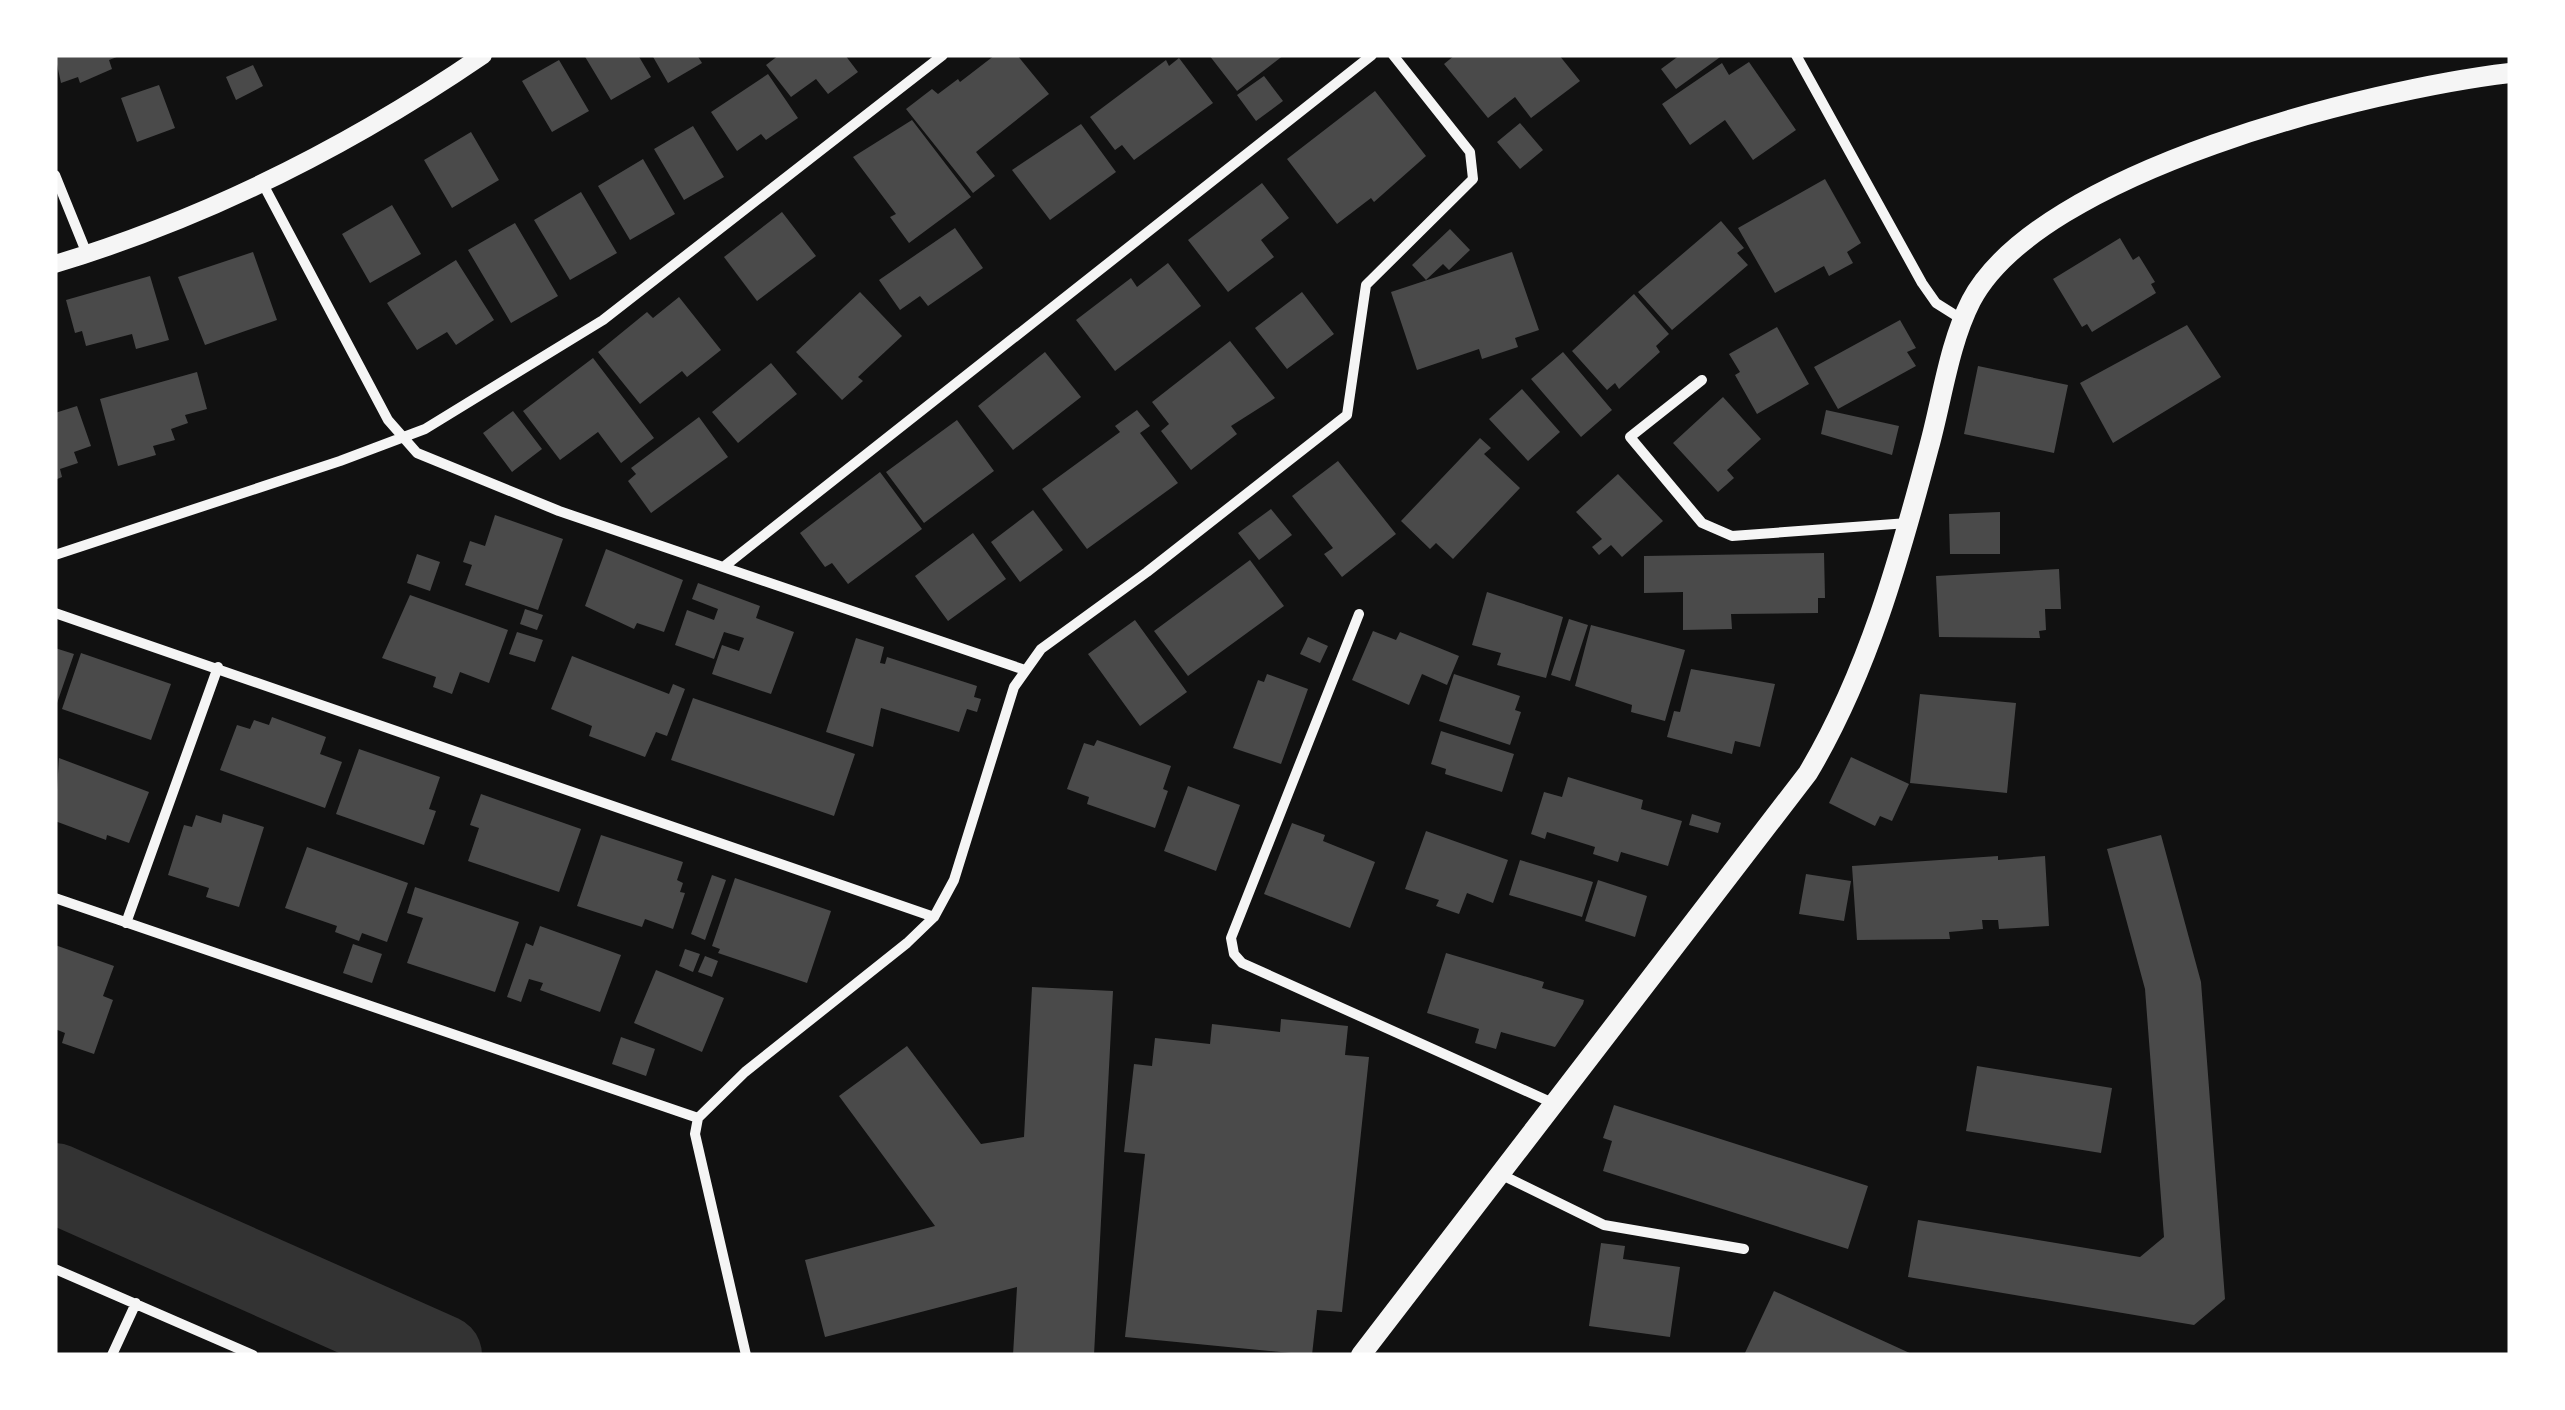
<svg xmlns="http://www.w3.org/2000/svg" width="2565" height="1410" font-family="'PT Sans',sans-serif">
  <rect width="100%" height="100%" fill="#111"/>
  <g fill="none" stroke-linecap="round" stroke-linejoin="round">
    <path stroke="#333" stroke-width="80" d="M55 1183 442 1355"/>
  </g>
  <path fill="#4a4a4a" d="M55 55H122L109 60 112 69 80 83 78 77 61 83Z
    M584 55H638L651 77 611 100Z
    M652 55H697L702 63 668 83Z
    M779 55H845L858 72 828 94 816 79 791 97 766 65Z
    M995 55H1017L1049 94 976 152 995 176 973 193 906 109 932 89 938 94 958 79 960 82Z
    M1209 55H1284L1237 91Z
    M1455 55H1559L1580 81 1531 118 1515 97 1488 118 1444 64Z
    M1680 55H1723L1676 89 1661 69Z
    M1179 58 1213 103 1134 160 1122 145 1115 150 1090 117 1166 60 1169 66Z
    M559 60 589 111 552 132 522 81Z
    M1749 62 1796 130 1753 160 1725 120 1690 145 1662 104 1722 63 1729 75Z
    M253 65 263 86 236 100 226 77Z
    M768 74 798 118 766 140 761 134 737 151 711 112Z
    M1264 76 1283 101 1256 121 1237 95Z
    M159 85 175 128 137 142 121 98Z
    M1375 91 1426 156 1374 202 1371 198 1337 224 1287 159Z
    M912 120 971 197 909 243 890 217 896 214 853 157Z
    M1520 123 1543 150 1520 169 1497 142Z
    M1081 124 1116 172 1050 220 1012 170Z
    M693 126 724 177 684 200 654 149Z
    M471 132 499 180 452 208 424 160Z
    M643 159 675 214 630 240 598 186Z
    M1825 179 1861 243 1847 252 1853 263 1829 276 1824 266 1775 293 1738 228Z
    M1262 183 1289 218 1261 240 1274 257 1228 292 1188 240Z
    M581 192 617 253 570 280 534 220Z
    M392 205 421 254 370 283 342 234Z
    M782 212 816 256 757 301 724 257Z
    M1721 221 1744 248 1737 253 1748 265 1672 330 1638 292Z
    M515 223 558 296 511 323 468 250Z
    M955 228 983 268 928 306 920 296 900 310 879 280Z
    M1450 229 1470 250 1449 270 1443 264 1426 280 1412 265Z
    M2120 238 2133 260 2139 256 2155 282 2151 284 2156 293 2092 332 2087 324 2082 327 2053 279Z
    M253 252 277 320 205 345 178 277Z
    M1512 252 1539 330 1515 338 1518 347 1482 359 1479 349 1417 370 1391 292Z
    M456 260 494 320 456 345 447 332 417 350 387 303Z
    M1168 263 1201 306 1115 371 1076 320 1131 278 1137 287Z
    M150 276 169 340 136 349 132 334 86 346 82 331 75 333 66 300Z
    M860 292 902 336 858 377 863 381 842 400 796 352Z
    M1302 292 1334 334 1287 369 1255 328Z
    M1634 294 1669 334 1656 346 1660 352 1619 389 1615 383 1607 390 1572 351Z
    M679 297 721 350 687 377 682 371 640 404 598 352 647 312 653 318Z
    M1900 320 1916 348 1907 352 1916 366 1838 409 1814 367Z
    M2187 325 2221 377 2113 443 2080 383Z
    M1777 327 1809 384 1757 414 1735 375 1740 372 1729 354Z
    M1230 341 1275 398 1231 426 1237 434 1191 470 1161 431 1169 424 1152 402Z
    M1045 352 1081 397 1013 450 978 406Z
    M1563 352 1612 410 1581 437 1531 379Z
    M593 358 654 438 621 463 598 432 560 460 523 411Z
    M771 363 797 394 738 443 712 412Z
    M1978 366 2068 385 2054 453 1964 434Z
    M197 372 207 409 185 415 188 423 171 429 175 440 153 446 156 455 118 466 100 399Z
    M1522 389 1560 432 1528 461 1489 419Z
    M1723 397 1761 439 1727 470 1734 478 1718 492 1673 443Z
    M77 406 91 446 74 452 78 463 60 469 62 477 55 480V413Z
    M1137 410 1150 426 1140 433 1178 483 1087 549 1042 489 1120 432 1115 426Z
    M1826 410 1899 426 1892 455 1821 434Z
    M513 411 542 449 512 472 483 433Z
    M699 417 728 457 651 513 628 481 636 474 631 468Z
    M957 420 994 471 924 523 886 472Z
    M1480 438 1491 448 1484 454 1520 488 1453 559 1436 543 1430 549 1401 521Z
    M1338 461 1396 534 1342 577 1324 554 1333 548 1292 496Z
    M880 472 922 529 848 584 832 563 825 567 800 533Z
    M1618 474 1663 521 1622 557 1611 545 1599 555 1592 547 1602 539 1576 512Z
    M1271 509 1292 535 1259 560 1238 533Z
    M1033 510 1063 550 1020 582 991 542Z
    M2000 512V554H1950L1949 514Z
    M495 515 563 539 538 610 465 585 472 565 463 562 470 541 485 546Z
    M973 533 1006 579 948 621 915 576Z
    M606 549 683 580 664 632 637 623 634 629 585 606Z
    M1824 553 1825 598H1818V613L1731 614 1732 629 1683 630V592L1644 593V556Z
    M417 554 440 562 430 591 407 583Z
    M1250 560 1284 606 1188 676 1154 631Z
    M2059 569 2061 609H2045L2046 630 2039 631 2040 638 1939 637 1936 576Z
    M698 583 760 606 756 618 794 632 771 694 712 674 722 645 739 651 744 638 724 632 714 659 675 645 687 610 714 620 718 609 692 599Z
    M1487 592 1563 617 1546 678 1497 665 1501 653 1472 645Z
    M410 595 508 630 489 683 460 672 452 694 433 687 436 677 382 658Z
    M525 609 543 615 537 630 520 624Z
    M1569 619 1588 625 1570 681 1551 675Z
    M1135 620 1187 692 1140 726 1088 654Z
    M1591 625 1685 650 1665 721 1631 712 1632 705 1575 686Z
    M1373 631 1396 640 1400 632 1459 656 1447 685 1422 674 1409 705 1352 680Z
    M517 632 543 640 535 662 509 654Z
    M1308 637 1328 646 1320 663 1300 654Z
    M856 638 884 647 880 663 885 664 887 657 977 686 974 697 981 699 977 712 967 709 959 732 881 708 873 747 826 732Z
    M55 648 74 654 56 706H55Z
    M81 653 171 684 151 740 62 709Z
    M572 656 669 694 673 684 685 689 667 736 656 732 645 757 589 736 592 726 551 709Z
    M1691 669 1775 684 1760 747 1735 741 1732 754 1667 737 1674 711 1680 712Z
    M1267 674 1308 689 1281 764 1233 748 1258 680 1264 682Z
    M1454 674 1520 696 1515 710 1521 712 1510 745 1439 721Z
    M1920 694 2016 703 2007 793 1910 783Z
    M693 698 855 754 834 816 671 760Z
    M272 717 326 737 320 754 342 762 325 808 220 770 237 725 250 729 254 720 269 725Z
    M1441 731 1514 754 1502 792 1445 774 1446 769 1431 764Z
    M1097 740 1171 766 1163 789 1168 791 1155 828 1087 804 1089 797 1067 789 1084 743 1094 746Z
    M359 749 440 777 429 809 436 811 424 845 336 814Z
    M1851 757 1909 784 1892 821 1880 816 1875 826 1829 803Z
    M59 758 149 792 129 843 107 835 106 840 55 821Z
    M1568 777 1643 800 1641 809 1682 821 1668 866 1621 852 1618 862 1593 854 1595 847 1547 832 1545 839 1531 834 1544 792 1562 797Z
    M1188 786 1240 805 1216 871 1164 851Z
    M481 794 581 829 559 892 468 861 479 828 470 825Z
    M223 814 264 827 239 907 206 897 209 888 168 875 184 825 192 827 196 815 221 823Z
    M1692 814 1721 823 1718 833 1689 825Z
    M1292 823 1325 835 1323 841 1375 862 1350 928 1264 894Z
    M1426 831 1508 860 1493 903 1467 893 1459 914 1436 906 1439 900 1405 889Z
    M601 835 683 862 677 880 683 883 680 892 685 893 673 929 645 919 642 927 577 906Z
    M2161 835 2201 982 2225 1299 2194 1325 1908 1277 1918 1220 2140 1257 2164 1237 2145 989 2107 849Z
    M307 847 408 883 387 942 362 933 359 941 335 932 337 926 285 908Z
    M1998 856V860L2045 856 2049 926 1999 929 1998 920H1982L1983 929 1949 932 1950 939 1857 940 1852 866Z
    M1520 860 1593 882 1582 917 1509 895Z
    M1806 874 1851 881 1844 921 1799 914Z
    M712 875 726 880 705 940 691 934Z
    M735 878 831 911 807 983 718 953 720 949 712 946Z
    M1598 880 1647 896 1635 937 1585 921Z
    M415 887 519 922 495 992 407 963 423 918 407 913Z
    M540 926 621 955 600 1012 540 990 543 983 529 979 521 1002 507 997 526 943 533 946Z
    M353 944 382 954 372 983 343 973Z
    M55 945 114 966 103 996 113 1000 94 1054 62 1043 65 1033 55 1029Z
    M685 949 700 954 693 972 679 966Z
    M1446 953 1544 982 1542 988 1584 1000 1583 1004 1555 1047 1501 1032 1496 1049 1475 1043 1479 1029 1427 1013Z
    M705 956 718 961 712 977 698 972Z
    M656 970 724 998 702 1052 634 1023Z
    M1032 987 1113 991 1094 1355H1013L1017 1287 825 1337 805 1260 935 1226 839 1096 907 1046 981 1144 1024 1137Z
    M1281 1019 1348 1026 1345 1055 1369 1057 1342 1312 1317 1310 1312 1355 1125 1337 1145 1154 1124 1152 1134 1064 1152 1066 1155 1038 1210 1044 1212 1024 1280 1032Z
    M621 1037 655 1049 646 1076 612 1064Z
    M1977 1066 2112 1088 2101 1153 1966 1131Z
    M1614 1105 1868 1186 1848 1249 1603 1171 1612 1141 1603 1138Z
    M1601 1243 1625 1246 1623 1259 1680 1267 1670 1337 1589 1326Z
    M1774 1291 1914 1355H1744Z"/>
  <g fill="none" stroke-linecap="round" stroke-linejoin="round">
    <path stroke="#f5f5f5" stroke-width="10" d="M1796 55 1922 283 1936 303 1963 320
      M55 175 87 254
      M264 186 388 420 417 453 559 511 1022 669
      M1702 380 1630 437 1702 523 1732 536 1908 523
      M55 555 340 461 425 429 603 320 943 55
      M726 565 1372 55
      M55 613 934 917
      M1359 614 1231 938 1234 954 1242 963 1555 1104
      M55 898 698 1118
      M126 923 218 667
      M1500 1174 1604 1225 1744 1249
      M55 1269 253 1355
      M112 1355 136 1303
      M746 1355 695 1134 698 1118 745 1072 907 943 934 917 954 880 1014 687 1041 649 1147 572 1347 415 1366 285 1473 179 1470 152 1393 55"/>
    <path stroke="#f5f5f5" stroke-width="18" d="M55 264C210 217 350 146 483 55"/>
    <path stroke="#f5f5f5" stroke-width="20" d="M1361 1355 1808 773C1868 672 1899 560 1929 447 1942 400 1949 344 1971 301 2039 171 2372 89 2510 73"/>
  </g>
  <rect width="2565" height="1410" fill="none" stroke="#ffffff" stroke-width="115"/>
</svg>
